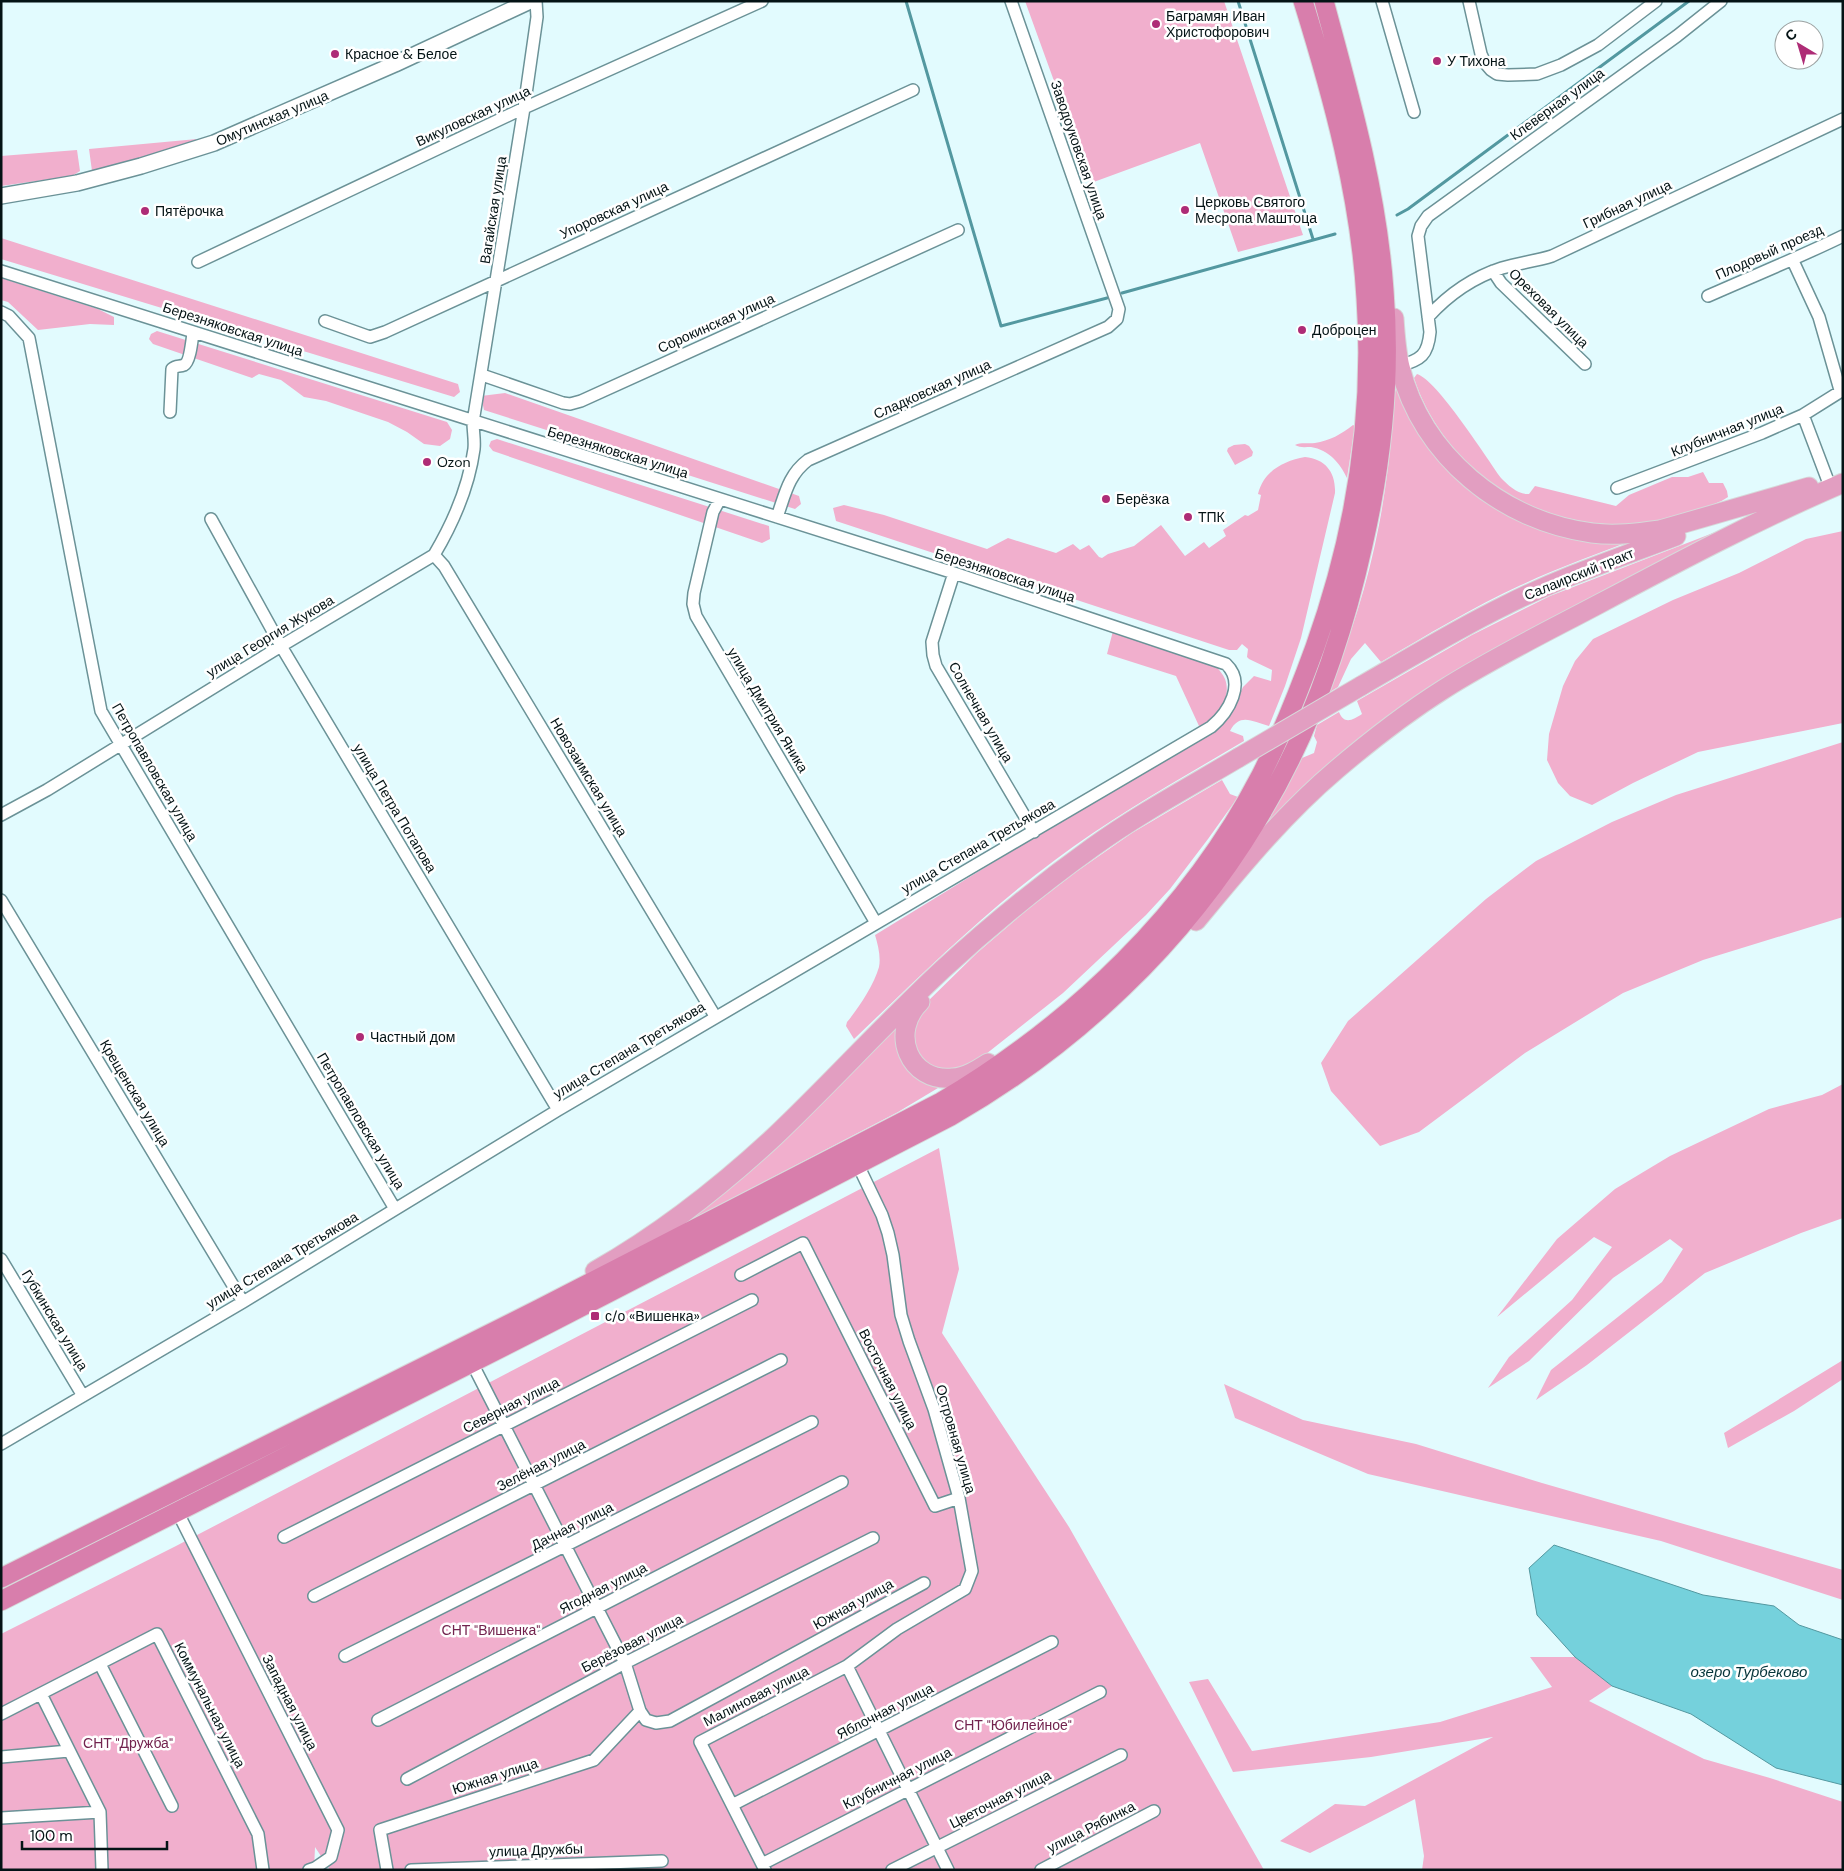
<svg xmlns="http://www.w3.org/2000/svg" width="1844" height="1871" font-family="'DM Sans',sans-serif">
  <rect width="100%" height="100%" fill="#e2fbfe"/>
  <path fill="#f1afcd" d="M1025 1H1224L1303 235 1238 252 1200 143 1091 183Z
    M197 139 188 145 92 171 89 149Z
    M77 150 80 171 72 176 1 186V156Z
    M1 238 458 384 460 392 454 397 1 259Z
    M1 278 98 309 114 317V325L90 324 38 330 8 302 1 300Z
    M157 331 447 422 452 430 450 439 440 446 424 444 407 432 388 422 326 401 304 397 281 380 259 374 252 378 153 344 149 339 151 334Z
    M1417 374C1437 380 1486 457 1501 478 1508 485 1518 495 1529 494L1535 486 1616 506 1629 495 1672 477H1688L1703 472 1709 483H1723L1727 491 1728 497C1717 505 1693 511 1679 516 1590 542 1494 507 1441 432 1430 416 1420 397 1414 378Z
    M1398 386 1488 503 1523 523 1634 540C1596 554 1558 568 1521 585 1473 607 1427 635 1381 662L1365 643 1351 659 1338 687 1328 693C1350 638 1368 583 1379 525 1385 494 1389 462 1392 431 1394 417 1390 397 1398 386Z
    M505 393 799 496 801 504 795 509 484 410 481 396Z
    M1353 425 1355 426 1347 478C1340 463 1329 450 1311 447 1305 447 1300 448 1295 445 1301 442 1308 444 1315 443 1329 441 1342 434 1353 425Z
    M497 439 769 526 770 539 762 543 493 451 489 446 491 441Z
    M1245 444 1249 446 1253 452 1252 456 1235 465 1227 451 1228 448 1234 445Z
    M1305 457C1326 459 1336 473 1335 493L1301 638 1285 686 1269 726C1253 722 1240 712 1230 731L1243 736 1244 741C1180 779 1115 815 1055 860 983 913 919 977 854 1039L846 1026 847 1022C858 1009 874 985 879 967 881 957 878 945 875 935L1116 787 1233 709 1243 687 1254 676 1271 681 1272 670 1249 659 1247 657 1248 649 1242 644 1237 650H1229L836 521 833 508 844 505 884 515 987 549 1008 538 1056 553 1073 544 1080 550 1089 545 1099 557 1102 558 1108 554 1134 546 1161 525 1185 556 1204 542 1209 548 1226 536 1223 530 1245 515 1248 516 1258 510 1261 495 1258 494C1264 471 1283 461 1305 457Z
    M1726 528 1537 626 1264 827 1302 758 1314 753 1317 742 1314 736 1317 725 1339 712C1344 725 1353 720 1362 714L1357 701 1472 635 1550 596Z
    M1843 531V723L1698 752 1633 783 1592 805 1570 796 1558 783 1547 760 1549 734 1563 686 1575 661 1593 639 1673 600 1739 573 1806 539Z
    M1113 631 1216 666C1219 670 1223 674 1225 679 1232 697 1218 724 1199 726L1176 676 1107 654Z
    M1843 742V917L1703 960 1623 993 1525 1053 1419 1132 1380 1146 1331 1091 1321 1063 1348 1021 1486 899 1536 861 1612 822 1676 795Z
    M1222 780 1230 794 1238 797 1208 839 1170 889 1146 915 1063 993 986 1054 957 1070H937L919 1057 910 1034 923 1006 977 953 1028 909 1076 872 1132 833Z
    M896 1028 898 1052 940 1087 938 1088 898 1112 673 1229Z
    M1843 1084V1218L1801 1233 1705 1273 1587 1365 1536 1400 1551 1370 1662 1282 1683 1249 1670 1239 1613 1278 1529 1361 1488 1388 1509 1357 1572 1300 1612 1247 1594 1237 1497 1317 1557 1239 1615 1189 1670 1156 1769 1109 1822 1095Z
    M939 1148 959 1269 942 1333 1069 1527 1264 1870H330L315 1847 314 1870H1V1634L176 1546Z
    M1843 1360V1379L1794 1411 1728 1448 1724 1433Z
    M1224 1384 1303 1420 1416 1444 1542 1483 1843 1570V1600L1661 1541 1368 1474 1235 1418Z
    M1530 1657H1575L1612 1686 1589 1701 1704 1759 1770 1778 1843 1802V1870H1422L1424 1856 1415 1799 1310 1853 1280 1841 1335 1804 1365 1806 1493 1737 1371 1757 1233 1772 1189 1682 1208 1679 1252 1751 1440 1722 1552 1687Z"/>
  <path fill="#75d1dc" stroke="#5398a0" d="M1554 1545 1703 1595 1774 1606 1799 1625 1843 1640V1785L1776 1768 1691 1714 1612 1686 1575 1657 1537 1615 1529 1568Z"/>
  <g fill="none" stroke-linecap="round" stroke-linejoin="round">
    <path stroke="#5398a0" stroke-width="3" d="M906 1 1001 326 1107 298
      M1238 1 1313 239
      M1397 215 1408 209 1689 1
      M1122 293 1335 234"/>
    <g stroke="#6b9297" stroke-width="14">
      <path id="minor" d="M1382 1 1414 112
        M1469 1 1481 54 1485 63 1491 70 1497 74 1508 75 1537 74 1561 65 1598 45 1656 1
        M1793 261 1819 317 1840 390
        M198 262 524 108 762 1
        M1 271 954 573 1226 664C1246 683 1229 712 1211 727L558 1110 243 1302 1 1444
        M1493 271 1501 283 1585 364
        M1708 296C1753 276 1798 258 1843 236
        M1 312 9 316 29 338 101 711 395 1209
        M1428 317C1448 295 1474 277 1502 268 1519 263 1536 261 1552 256L1843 119
        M325 321 370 337 385 332 913 90
        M1399 366C1421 360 1428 355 1430 332L1418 236 1421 226 1428 216 1677 36 1721 1
        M482 375 563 403 570 404 581 401 958 230
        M170 412 172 369C176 365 179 367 184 365 190 362 192 340 193 333
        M1803 415 1828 481
        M1617 488 1762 433 1803 415 1843 390
        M720 499 713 512 694 593 693 604 696 616 876 923
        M777 517C785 495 788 475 808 460L1108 327 1117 319 1119 309 1011 1
        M211 519 281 646 558 1110
        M434 555 444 566 715 1016
        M954 573 932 642 933 655 936 666 1034 832
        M1 815 47 790 281 646 434 555C453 523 469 486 474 449 475 440 473 431 473 422L524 108 537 17 536 1
        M1 900 243 1302
        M1 1259 83 1396
        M741 1275 803 1243 935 1506 959 1498
        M472 1363 625 1663 640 1711 646 1720 656 1723 670 1721 924 1583
        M177 1511 338 1830 331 1857 315 1868 309 1870
        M284 1537 752 1300
        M314 1596 781 1360
        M345 1656 812 1422
        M100 1664 172 1806
        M847 1666 948 1870
        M41 1694 100 1812 102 1870
        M1 1714 157 1634 258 1834 263 1870
        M378 1720 842 1482
        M1 1757 69 1751
        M407 1779 625 1663 873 1538
        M732 1805 1052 1642
        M1 1818 100 1812
        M762 1864 1100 1692
        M387 1870 380 1830 594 1760 640 1711
        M411 1870 662 1861
        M765 1870 700 1742 847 1666 897 1629 965 1589 972 1571 959 1498 934 1409 909 1341 901 1315 893 1255 888 1233 882 1215 858 1165
        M892 1870 1121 1755
        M1041 1870 1154 1811"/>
    </g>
    <g stroke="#6b9297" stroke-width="18">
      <path id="tertiary" d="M1 196 77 183 141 166 214 143 395 64 530 1"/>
    </g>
    <g stroke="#d7d9da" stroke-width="21">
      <path id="primary" d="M1394 318C1395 334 1396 350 1400 367 1422 456 1502 521 1592 533 1615 536 1638 533 1660 530L1809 487
        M1361 686C1408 659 1455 630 1504 606 1559 578 1618 558 1676 536
        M1196 921C1240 868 1283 815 1336 770 1370 741 1406 713 1444 689 1493 658 1546 632 1597 605 1678 562 1759 519 1843 483
        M920 1002C889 1032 909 1083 953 1078 966 1077 977 1070 988 1063
        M595 1271C660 1234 719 1188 774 1137 831 1083 884 1024 942 970 990 926 1040 885 1093 847 1139 814 1189 787 1238 758"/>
    </g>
    <g stroke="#d7d9da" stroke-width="21">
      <path id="trunk" d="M1 1578 541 1308 941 1102C1073 1024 1190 912 1261 775 1282 734 1299 691 1315 647 1355 535 1374 416 1366 298 1360 196 1333 98 1303 1
        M1 1601 548 1324 951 1116C1075 1045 1183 943 1257 820 1308 737 1342 640 1363 545 1382 462 1391 375 1384 290 1377 191 1350 97 1324 1"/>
    </g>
    <use href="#minor" stroke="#fff" stroke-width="11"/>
    <use href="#tertiary" stroke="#fff" stroke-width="15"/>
    <use href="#primary" stroke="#e29ec1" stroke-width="19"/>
    <use href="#trunk" stroke="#d87eac" stroke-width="19"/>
    <g stroke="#d7d9da" stroke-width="21" stroke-linecap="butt">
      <path id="primary-bridge" d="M1238 758 1361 686"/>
    </g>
    <use href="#primary-bridge" stroke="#e29ec1" stroke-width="19"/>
  </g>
  <g fill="#ae2c76" stroke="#fff" stroke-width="2">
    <circle cx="1156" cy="24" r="5"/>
    <circle cx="335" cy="54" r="5"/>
    <circle cx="1437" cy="61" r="5"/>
    <circle cx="1185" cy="210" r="5"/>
    <circle cx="145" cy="211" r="5"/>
    <circle cx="1302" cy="330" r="5"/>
    <circle cx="427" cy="462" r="5"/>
    <circle cx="1106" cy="499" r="5"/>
    <circle cx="1188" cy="517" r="5"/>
    <circle cx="360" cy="1037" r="5"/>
    <rect x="590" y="1311" width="10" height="10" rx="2.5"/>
  </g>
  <g text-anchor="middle" stroke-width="5" stroke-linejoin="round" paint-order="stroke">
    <g font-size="14" fill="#041315" stroke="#fff" text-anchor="start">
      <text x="1166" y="21">Баграмян Иван<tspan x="1166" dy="16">Христофорович</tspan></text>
      <text x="345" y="59">Красное &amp; Белое</text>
      <text x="1447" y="66">У Тихона</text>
      <text x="1195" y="207">Церковь Святого<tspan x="1195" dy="16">Месропа Маштоца</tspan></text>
      <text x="155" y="216">Пятёрочка</text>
      <text x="1312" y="335">Доброцен</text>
      <text x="437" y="467">Ozon</text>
      <text x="1116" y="504">Берёзка</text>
      <text x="1198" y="522">ТПК</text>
      <text x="370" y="1042">Частный дом</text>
      <text x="605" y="1321">с/о «Вишенка»</text>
    </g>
    <g font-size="14" fill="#041315" stroke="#fff">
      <text transform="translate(1557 104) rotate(-36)" y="5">Клеверная улица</text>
      <text transform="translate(473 116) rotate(-25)" y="5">Викуловская улица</text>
      <text transform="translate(272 118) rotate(-23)" y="5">Омутинская улица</text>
      <text transform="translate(1079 150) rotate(71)" y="5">Заводоуковская улица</text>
      <text transform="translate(1627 204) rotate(-25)" y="5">Грибная улица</text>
      <text transform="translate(493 210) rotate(-81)" y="5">Вагайская улица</text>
      <text transform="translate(614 210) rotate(-25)" y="5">Упоровская улица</text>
      <text transform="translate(1769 252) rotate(-24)" y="5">Плодовый проезд</text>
      <text transform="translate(1549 308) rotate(45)" y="5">Ореховая улица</text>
      <text transform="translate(716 323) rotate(-24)" y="5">Сорокинская улица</text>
      <text transform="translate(233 329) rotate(18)" y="5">Березняковская улица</text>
      <text transform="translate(932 389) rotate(-24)" y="5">Сладковская улица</text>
      <text transform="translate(1727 430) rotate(-22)" y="5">Клубничная улица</text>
      <text transform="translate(618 452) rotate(17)" y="5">Березняковская улица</text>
      <text transform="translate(1579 574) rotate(-22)" y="5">Салаирский тракт</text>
      <text transform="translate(1005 575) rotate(18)" y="5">Березняковская улица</text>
      <text transform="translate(270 636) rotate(-31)" y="5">улица Георгия Жукова</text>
      <text transform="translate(768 710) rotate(59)" y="5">улица Дмитрия Яника</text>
      <text transform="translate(981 712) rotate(60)" y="5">Солнечная улица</text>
      <text transform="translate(155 772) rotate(60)" y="5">Петропавловская улица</text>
      <text transform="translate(589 777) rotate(59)" y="5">Новозаимская улица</text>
      <text transform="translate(395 808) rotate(59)" y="5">улица Петра Потапова</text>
      <text transform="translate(978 846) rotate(-30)" y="5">улица Степана Третьякова</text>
      <text transform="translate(629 1050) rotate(-31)" y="5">улица Степана Третьякова</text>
      <text transform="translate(135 1093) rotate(59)" y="5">Крещенская улица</text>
      <text transform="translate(361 1121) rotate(59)" y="5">Петропавловская улица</text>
      <text transform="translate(282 1260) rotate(-31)" y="5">улица Степана Третьякова</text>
      <text transform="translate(55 1320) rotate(59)" y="5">Губкинская улица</text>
      <text transform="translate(888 1379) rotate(63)" y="5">Восточная улица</text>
      <text transform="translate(511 1405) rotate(-27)" y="5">Северная улица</text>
      <text transform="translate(956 1439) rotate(74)" y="5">Островная улица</text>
      <text transform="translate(541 1465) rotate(-27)" y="5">Зелёная улица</text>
      <text transform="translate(572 1526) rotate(-27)" y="5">Дачная улица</text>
      <text transform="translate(603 1588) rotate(-27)" y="5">Ягодная улица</text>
      <text transform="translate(853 1604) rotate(-29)" y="5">Южная улица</text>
      <text transform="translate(632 1643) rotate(-27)" y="5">Берёзовая улица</text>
      <text transform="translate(756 1696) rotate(-27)" y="5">Малиновая улица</text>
      <text transform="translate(290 1702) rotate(63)" y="5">Западная улица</text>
      <text transform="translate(210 1705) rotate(63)" y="5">Коммунальная улица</text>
      <text transform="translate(885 1711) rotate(-27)" y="5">Яблочная улица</text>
      <text transform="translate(495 1776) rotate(-18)" y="5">Южная улица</text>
      <text transform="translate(897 1778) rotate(-27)" y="5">Клубничная улица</text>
      <text transform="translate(1000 1799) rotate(-27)" y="5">Цветочная улица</text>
      <text transform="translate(1091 1827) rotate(-27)" y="5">улица Рябинка</text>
      <text transform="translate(536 1850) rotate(-2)" y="5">улица Дружбы</text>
    </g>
    <g font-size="14" fill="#72234e" stroke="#fff">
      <text x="491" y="1635">СНТ "Вишенка"</text>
      <text x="1013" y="1730">СНТ "Юбилейное"</text>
      <text x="128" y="1748">СНТ "Дружба"</text>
    </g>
    <g font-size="15" font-style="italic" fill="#06353a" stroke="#fff">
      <text x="1749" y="1677">озеро Турбеково</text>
    </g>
  </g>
  <rect width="1844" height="1871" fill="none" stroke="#041315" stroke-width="5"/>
  <g transform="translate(1799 45) rotate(322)"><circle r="24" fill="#ffffff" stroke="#9ba1a1"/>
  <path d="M0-4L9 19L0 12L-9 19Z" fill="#ae2c76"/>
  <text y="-8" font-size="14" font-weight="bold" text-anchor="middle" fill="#041315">С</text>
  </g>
  <path d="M22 1841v8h145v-8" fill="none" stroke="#041315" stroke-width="2.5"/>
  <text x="30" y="1841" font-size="15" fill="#041315" stroke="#ffffff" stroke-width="4" paint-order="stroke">100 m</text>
</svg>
